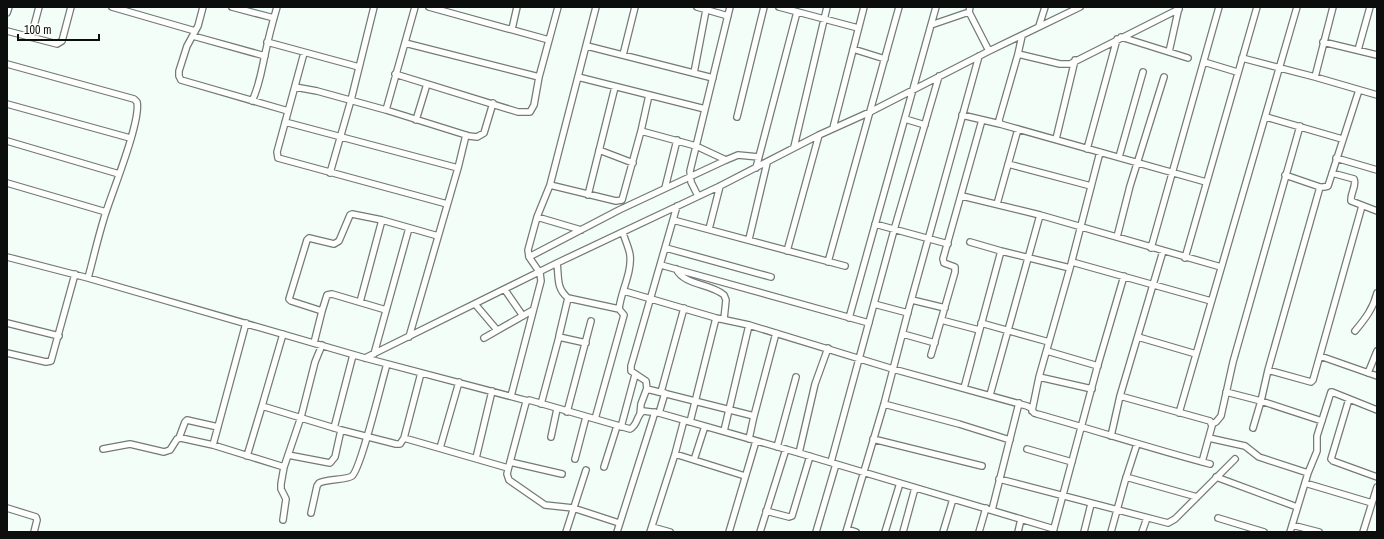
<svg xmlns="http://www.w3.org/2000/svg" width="1384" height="539" font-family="'Archivo Narrow',sans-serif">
  <rect width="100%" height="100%" fill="#f4fef8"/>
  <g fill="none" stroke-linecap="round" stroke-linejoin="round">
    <g stroke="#727b75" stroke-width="8">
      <path id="minor" d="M112 7 195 31
        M203 7 198 26 187 46 179 71V76L181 80 288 111
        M232 7 274 18
        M429 7 549 40
        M697 7 728 16
        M779 7 858 28
        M1333 7 1315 77 1377 95
        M969 12 989 51
        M7 13 9 7
        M931 25 969 12 970 7
        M1039 26 1045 7
        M512 29 517 7
        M7 31 57 44 62 41 71 7
        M193 36 265 56
        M1022 36 1018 54 999 120 1000 124 1206 182
        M31 37 39 7
        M1121 37 1188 58
        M267 42 359 67
        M1323 42 1377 55
        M405 43 539 77
        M587 46 713 78
        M853 49 885 59
        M1358 50 1370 7
        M1169 52 1179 7
        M304 53 277 152 278 158 447 204
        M1018 54 1060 64H1070L1179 9
        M623 55 635 7
        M1242 58 1315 77
        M1204 62 1237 72
        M7 64 134 99 137 102C141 121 113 190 106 212 99 233 94 256 88 278
        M694 73 706 10
        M395 74 518 112H530L534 105 539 77 558 7
        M578 77 705 109
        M295 87 317 91 386 110 469 136 477 137 484 133 493 103
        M252 101C260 85 262 67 266 50 269 35 273 21 277 7
        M7 104 130 138
        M386 110 415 7
        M962 115 1000 124
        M737 117 764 7
        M1266 117 1342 139
        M905 119 925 125
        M416 120 427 84
        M285 122 458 168
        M833 128 864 7
        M641 131 696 146 726 160
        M1056 139 1075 60
        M7 141 119 174
        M794 147 827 7
        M1087 149 1117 39
        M599 150 633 163
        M1119 157 1143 72
        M1336 158 1377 170
        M1008 164 1091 186
        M756 168 797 12
        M330 173 351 100 374 7
        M1332 173 1354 179C1357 186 1350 193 1351 201L1377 211
        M1285 175 1320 187H1324L1328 186 1359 90
        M7 183 106 212
        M550 185 616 201 622 200 641 131 649 95
        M665 188 677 140
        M588 195 615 87
        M698 196 691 182 690 171 730 7
        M962 196 1040 215 1221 267
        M997 204 1018 129
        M677 206C662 259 646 312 631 366V371L646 381 647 389 754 416 776 333
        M537 217 581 230
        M673 220 845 266
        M875 224 948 244
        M709 229 720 186
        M1117 237 1130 186 1164 77
        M749 239 767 163
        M970 242 1001 251 1070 268
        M666 248 771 277
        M1151 248 1219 7
        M787 251 819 135
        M7 257 88 278 365 358 528 401
        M529 257 619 210 726 160 738 155 759 157
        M1185 258 1257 7
        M828 262 899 7
        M1072 262 1211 301
        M557 263C559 278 556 288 568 298L559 336
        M661 265 869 323
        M676 269C685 286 710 283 724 295L726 300 724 319
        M505 290 523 316
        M624 291 716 318 749 325 893 369 1027 406 1031 408 1034 413 1037 414C1095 430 1152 449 1210 464
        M568 298 619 309
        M912 300 945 308
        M360 302 382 220
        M475 304 497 330
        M874 304 908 313
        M322 311 291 301 289 299 307 240 309 238 334 244 339 241 350 215 352 214 382 220 438 236
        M849 318 936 7
        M941 320 979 330
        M7 323 59 336
        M981 323 1049 342
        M1355 331C1365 319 1373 309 1377 293
        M283 334 262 406 341 430 396 444H400L404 438 421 373
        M903 334 935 343
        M409 337 458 168 466 135
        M1138 337 1196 354
        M484 338 533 310
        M314 343 322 311 327 295 332 294 386 310
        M1047 351 1098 366
        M7 353 46 362 51 361 75 274
        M374 354 409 228
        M931 355 955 272V267L944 263 943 259 982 120
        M1320 356 1377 376
        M365 358 557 263 720 186 819 135 870 112 989 51 1080 7
        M1268 370 1311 382 1313 380 1362 206
        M1368 373 1377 351
        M1039 377 1092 389
        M964 388 1001 251
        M661 392 684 308
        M1226 392 1261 401 1322 421
        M990 395 1040 215
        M511 396 541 281 540 273 529 257 528 250 537 217 550 185 596 7
        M1120 396 1210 421 1212 426 1202 462
        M1349 399 1331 459 1333 461 1377 477
        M541 404 559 337 586 343
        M884 404 959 424 1010 440
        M1032 411 1039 377 1070 268 1100 152
        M567 412 591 321
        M659 413 665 393
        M1179 413C1218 278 1258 143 1297 7
        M640 414 641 404 647 388
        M595 419 624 315 619 309C621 291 632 273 630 255 629 248 625 240 623 233
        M690 422 716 318
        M1212 424 1216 422 1221 416 1233 362 1300 126
        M621 427 635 375
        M334 428 353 355
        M1253 428 1261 401 1268 370 1320 187
        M724 431 749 325
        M1111 436 1120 396 1163 251
        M551 437 557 409
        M179 438 185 422 187 420 218 427
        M404 438 508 468
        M1209 438 1245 446 1259 457 1308 473
        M749 439 754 416
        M873 439 982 466
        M213 445 246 323
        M777 447 796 377
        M440 448 459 382
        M103 449 130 444 164 452 170 450 177 439 181 438 213 445 284 467
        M1027 449 1072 462
        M799 453 815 384 828 348
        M675 454 745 476
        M288 455 330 463 335 457 341 430
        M247 456 262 406
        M476 458 492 391
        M575 459 586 417
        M694 460 705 426
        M510 462 562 474
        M831 462 894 230 939 76
        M604 467 617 426
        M1126 477 1197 497
        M1216 477 1297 507
        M999 479 1168 523 1175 519 1235 459
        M1305 483 1372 503
        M7 508 36 517 37 520 34 532
        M992 510 1019 403
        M766 511 789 517 792 516 810 456
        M311 513 317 486 319 483C327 479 347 480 352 476 361 469 382 380 387 364
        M1218 518 1264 532
        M283 520 286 499 281 489V484L284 467 301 417 315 362 322 345
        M619 523 573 508 545 505 509 480 507 474 510 462 526 402 529 400 630 429C638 425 636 416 643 411L659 413 799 453 1054 529
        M1292 525 1319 532
        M652 527 670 532
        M847 529 856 532
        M566 532 586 470
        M617 532 655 412
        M650 532 675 454 684 420
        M729 532 756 441
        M760 532 786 449
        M816 532 836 464
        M846 532 884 404 909 308 979 56
        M885 532 900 483
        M903 532 915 488
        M943 532 953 499
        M979 532 986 508
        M1018 532 1021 519
        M1053 532 1097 368 1124 276
        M1084 532 1091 504
        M1111 532 1125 481 1137 444
        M1142 532 1147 518
        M1290 532 1308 473 1317 451V436L1331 392H1332L1377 410
        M1363 532 1377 487"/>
    </g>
    <use href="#minor" stroke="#fff" stroke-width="5.5"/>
  </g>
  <rect width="1384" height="539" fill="none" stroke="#0b0e0c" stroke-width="16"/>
  <path d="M18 34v6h81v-6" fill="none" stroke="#0b0e0c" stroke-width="2"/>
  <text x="24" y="34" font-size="12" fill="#0b0e0c" stroke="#ffffff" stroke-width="3" paint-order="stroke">100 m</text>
</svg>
